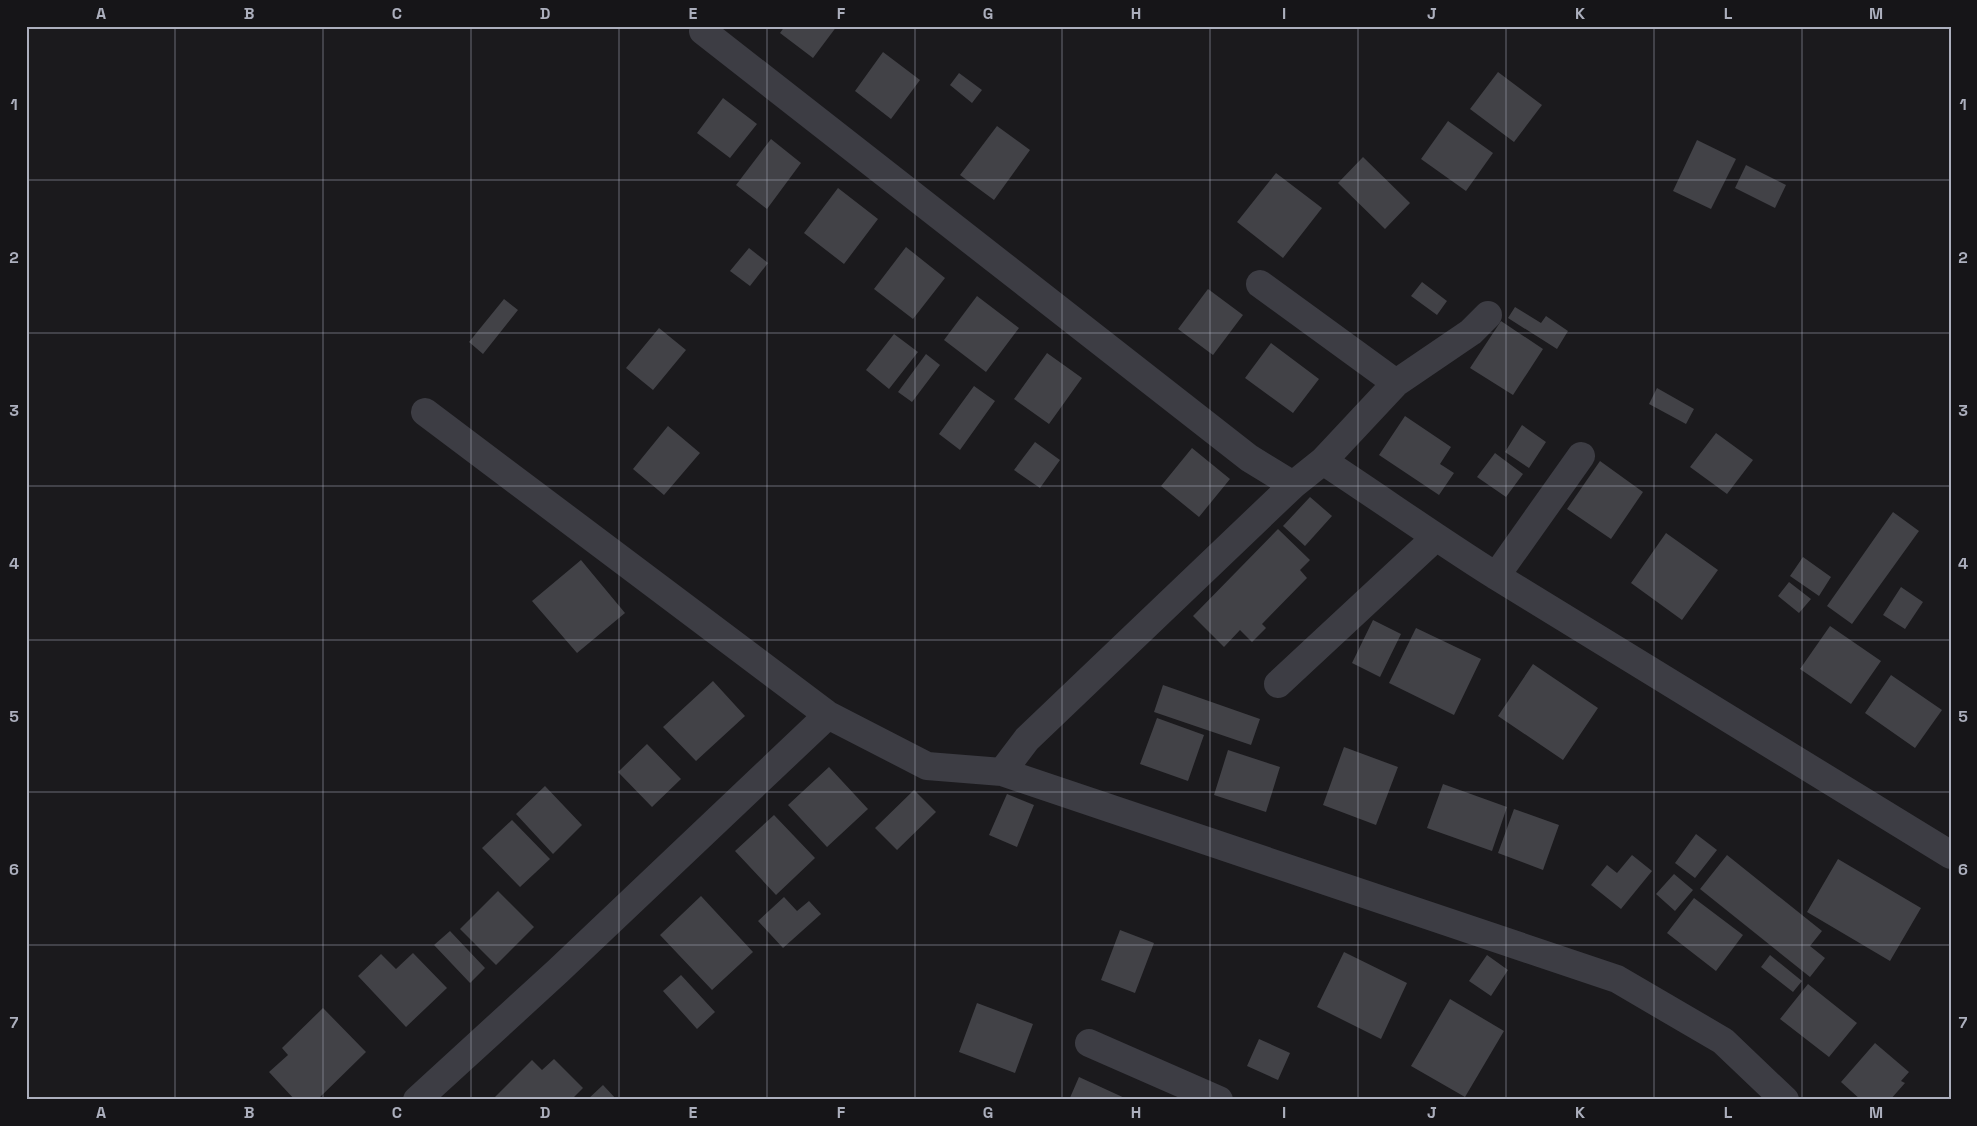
<svg xmlns="http://www.w3.org/2000/svg" width="1977" height="1126" font-family="'Space Grotesk',sans-serif">
  <rect width="100%" height="100%" fill="#1b1a1d"/>
  <path fill="#424247" d="M785 26H837L813 58 780 33Z
    M883 52 920 80 891 119 855 91Z
    M1498 72 1542 105 1514 142 1470 109Z
    M959 73 982 90 972 103 950 85Z
    M723 98 757 124 730 158 697 133Z
    M1448 121 1493 153 1466 191 1421 159Z
    M997 126 1030 150 994 200 960 175Z
    M771 139 801 163 767 209 736 185Z
    M1697 140 1736 159 1711 209 1673 191Z
    M1363 157 1410 203 1385 229 1338 183Z
    M1746 165 1786 185 1775 208 1735 188Z
    M1276 173 1322 208 1283 258 1237 222Z
    M838 188 878 219 844 264 804 233Z
    M906 247 945 278 913 319 874 289Z
    M749 248 768 263 750 286 730 271Z
    M1422 282 1447 301 1437 315 1411 296Z
    M1208 289 1243 315 1213 355 1178 329Z
    M977 296 1019 328 986 372 944 340Z
    M504 299 518 310 483 354 469 342Z
    M1515 307 1541 323 1546 316 1568 331 1557 349 1508 318Z
    M1501 321 1543 349 1513 395 1470 368Z
    M659 328 686 350 653 390 626 368Z
    M894 334 918 352 889 389 866 370Z
    M1271 343 1319 379 1293 413 1245 378Z
    M1047 353 1082 378 1049 424 1014 399Z
    M926 354 940 365 912 402 898 392Z
    M974 386 995 401 960 450 939 434Z
    M1657 388 1694 409 1686 424 1649 404Z
    M1405 416 1451 447 1440 464 1454 473 1439 495 1379 455Z
    M1522 425 1546 442 1529 468 1505 452Z
    M668 426 700 453 664 495 633 469Z
    M1716 433 1753 460 1727 494 1690 467Z
    M1035 442 1060 460 1040 488 1014 470Z
    M1192 448 1230 479 1199 517 1161 486Z
    M1495 453 1523 474 1506 497 1477 477Z
    M1600 461 1643 492 1611 539 1567 509Z
    M1310 497 1332 516 1305 546 1283 526Z
    M1893 512 1919 531 1852 624 1827 606Z
    M1278 529 1310 560 1300 570 1307 578 1262 624 1266 628 1252 642 1240 630 1224 647 1193 616Z
    M1666 533 1718 570 1682 620 1631 583Z
    M1803 557 1831 577 1819 596 1790 576Z
    M581 560 625 613 577 653 532 601Z
    M1789 582 1811 599 1799 613 1778 596Z
    M1901 587 1923 602 1905 629 1883 615Z
    M1373 620 1401 634 1380 677 1352 663Z
    M1830 626 1881 661 1851 704 1800 669Z
    M1416 628 1481 659 1454 715 1389 683Z
    M1533 664 1598 708 1563 760 1498 716Z
    M1891 675 1942 710 1915 748 1865 713Z
    M713 681 745 716 696 761 663 727Z
    M1163 685 1260 719 1251 745 1154 712Z
    M1157 718 1204 735 1188 781 1140 764Z
    M647 744 681 779 652 807 618 772Z
    M1344 747 1398 767 1376 825 1323 805Z
    M1228 750 1280 767 1266 812 1214 795Z
    M829 767 868 809 827 847 788 805Z
    M1443 784 1507 807 1492 851 1427 828Z
    M545 786 582 825 553 854 516 814Z
    M914 790 936 812 897 850 875 828Z
    M1007 794 1034 805 1017 847 989 835Z
    M1514 809 1559 825 1543 870 1498 853Z
    M774 815 815 858 776 895 735 851Z
    M512 820 550 859 520 887 482 848Z
    M1696 834 1717 850 1695 878 1675 863Z
    M1632 855 1652 871 1621 909 1591 885 1607 865 1617 873Z
    M1727 855 1822 931 1810 946 1825 958 1810 977 1700 889Z
    M1838 859 1921 908 1890 961 1807 912Z
    M1674 874 1693 890 1675 911 1656 894Z
    M498 891 534 927 496 965 460 929Z
    M701 896 753 952 712 990 660 935Z
    M784 897 797 911 809 901 821 914 783 948 758 921Z
    M1694 898 1743 935 1716 971 1667 933Z
    M1120 930 1154 943 1135 993 1101 980Z
    M450 931 485 968 470 983 434 945Z
    M1344 952 1407 983 1381 1039 1317 1007Z
    M413 953 447 988 406 1027 358 976 381 954 396 969Z
    M1487 955 1508 970 1491 996 1469 981Z
    M1770 955 1802 981 1793 992 1761 967Z
    M681 975 715 1012 697 1029 663 991Z
    M1808 984 1857 1023 1829 1057 1780 1019Z
    M1450 999 1504 1031 1465 1097 1411 1066Z
    M977 1003 1033 1024 1015 1073 959 1052Z
    M323 1008 366 1052 317 1100H295L269 1072 288 1055 282 1048Z
    M1259 1039 1290 1053 1278 1080 1247 1066Z
    M1875 1043 1909 1072 1901 1081 1905 1083 1890 1100H1861L1841 1082Z
    M554 1059 583 1088 571 1100H492L532 1060 542 1070Z
    M1079 1077 1129 1100H1069Z
    M603 1085 617 1100H587Z"/>
  <g fill="none" stroke-linecap="round" stroke-linejoin="round">
    <path stroke="#3d3d44" stroke-width="28" d="M703 31 1249 458 1293 485
      M1260 284 1396 383
      M425 412 828 715
      M1323 461 1396 383 1471 332 1488 315
      M1496 576 1581 456
      M1278 684 1435 538
      M1002 772 1027 739 1293 485 1323 461C1381 499 1437 539 1496 576L1951 855
      M1089 1043 1219 1100
      M417 1100 558 971 828 715 927 766 1002 772 1617 979 1723 1041 1785 1100"/>
  </g>
  <path fill="none" stroke="#acafbd" stroke-width="1" stroke-opacity="0.55" d="M175 26V1100M323 26V1100M471 26V1100M619 26V1100M767 26V1100M915 26V1100M1062 26V1100M1210 26V1100M1358 26V1100M1506 26V1100M1654 26V1100M1802 26V1100M26 180H1951M26 333H1951M26 486H1951M26 640H1951M26 792H1951M26 945H1951"/>
  <rect width="1977" height="1126" fill="none" stroke="#161518" stroke-width="55"/>
  <rect x="28" y="28" width="1922" height="1070" fill="none" stroke="#acafbd" stroke-width="2"/>
  <g font-size="16" text-anchor="middle" font-weight="bold" fill="#acafbd">
    <text x="101" y="19">A</text>
    <text x="249" y="19">B</text>
    <text x="397" y="19">C</text>
    <text x="545" y="19">D</text>
    <text x="693" y="19">E</text>
    <text x="841" y="19">F</text>
    <text x="988" y="19">G</text>
    <text x="1136" y="19">H</text>
    <text x="1284" y="19">I</text>
    <text x="1432" y="19">J</text>
    <text x="1580" y="19">K</text>
    <text x="1728" y="19">L</text>
    <text x="1876" y="19">M</text>
    <text x="14" y="110">1</text>
    <text x="1963" y="110">1</text>
    <text x="14" y="263">2</text>
    <text x="1963" y="263">2</text>
    <text x="14" y="416">3</text>
    <text x="1963" y="416">3</text>
    <text x="14" y="569">4</text>
    <text x="1963" y="569">4</text>
    <text x="14" y="722">5</text>
    <text x="1963" y="722">5</text>
    <text x="14" y="875">6</text>
    <text x="1963" y="875">6</text>
    <text x="14" y="1028">7</text>
    <text x="1963" y="1028">7</text>
    <text x="101" y="1118">A</text>
    <text x="249" y="1118">B</text>
    <text x="397" y="1118">C</text>
    <text x="545" y="1118">D</text>
    <text x="693" y="1118">E</text>
    <text x="841" y="1118">F</text>
    <text x="988" y="1118">G</text>
    <text x="1136" y="1118">H</text>
    <text x="1284" y="1118">I</text>
    <text x="1432" y="1118">J</text>
    <text x="1580" y="1118">K</text>
    <text x="1728" y="1118">L</text>
    <text x="1876" y="1118">M</text>
  </g>
</svg>
